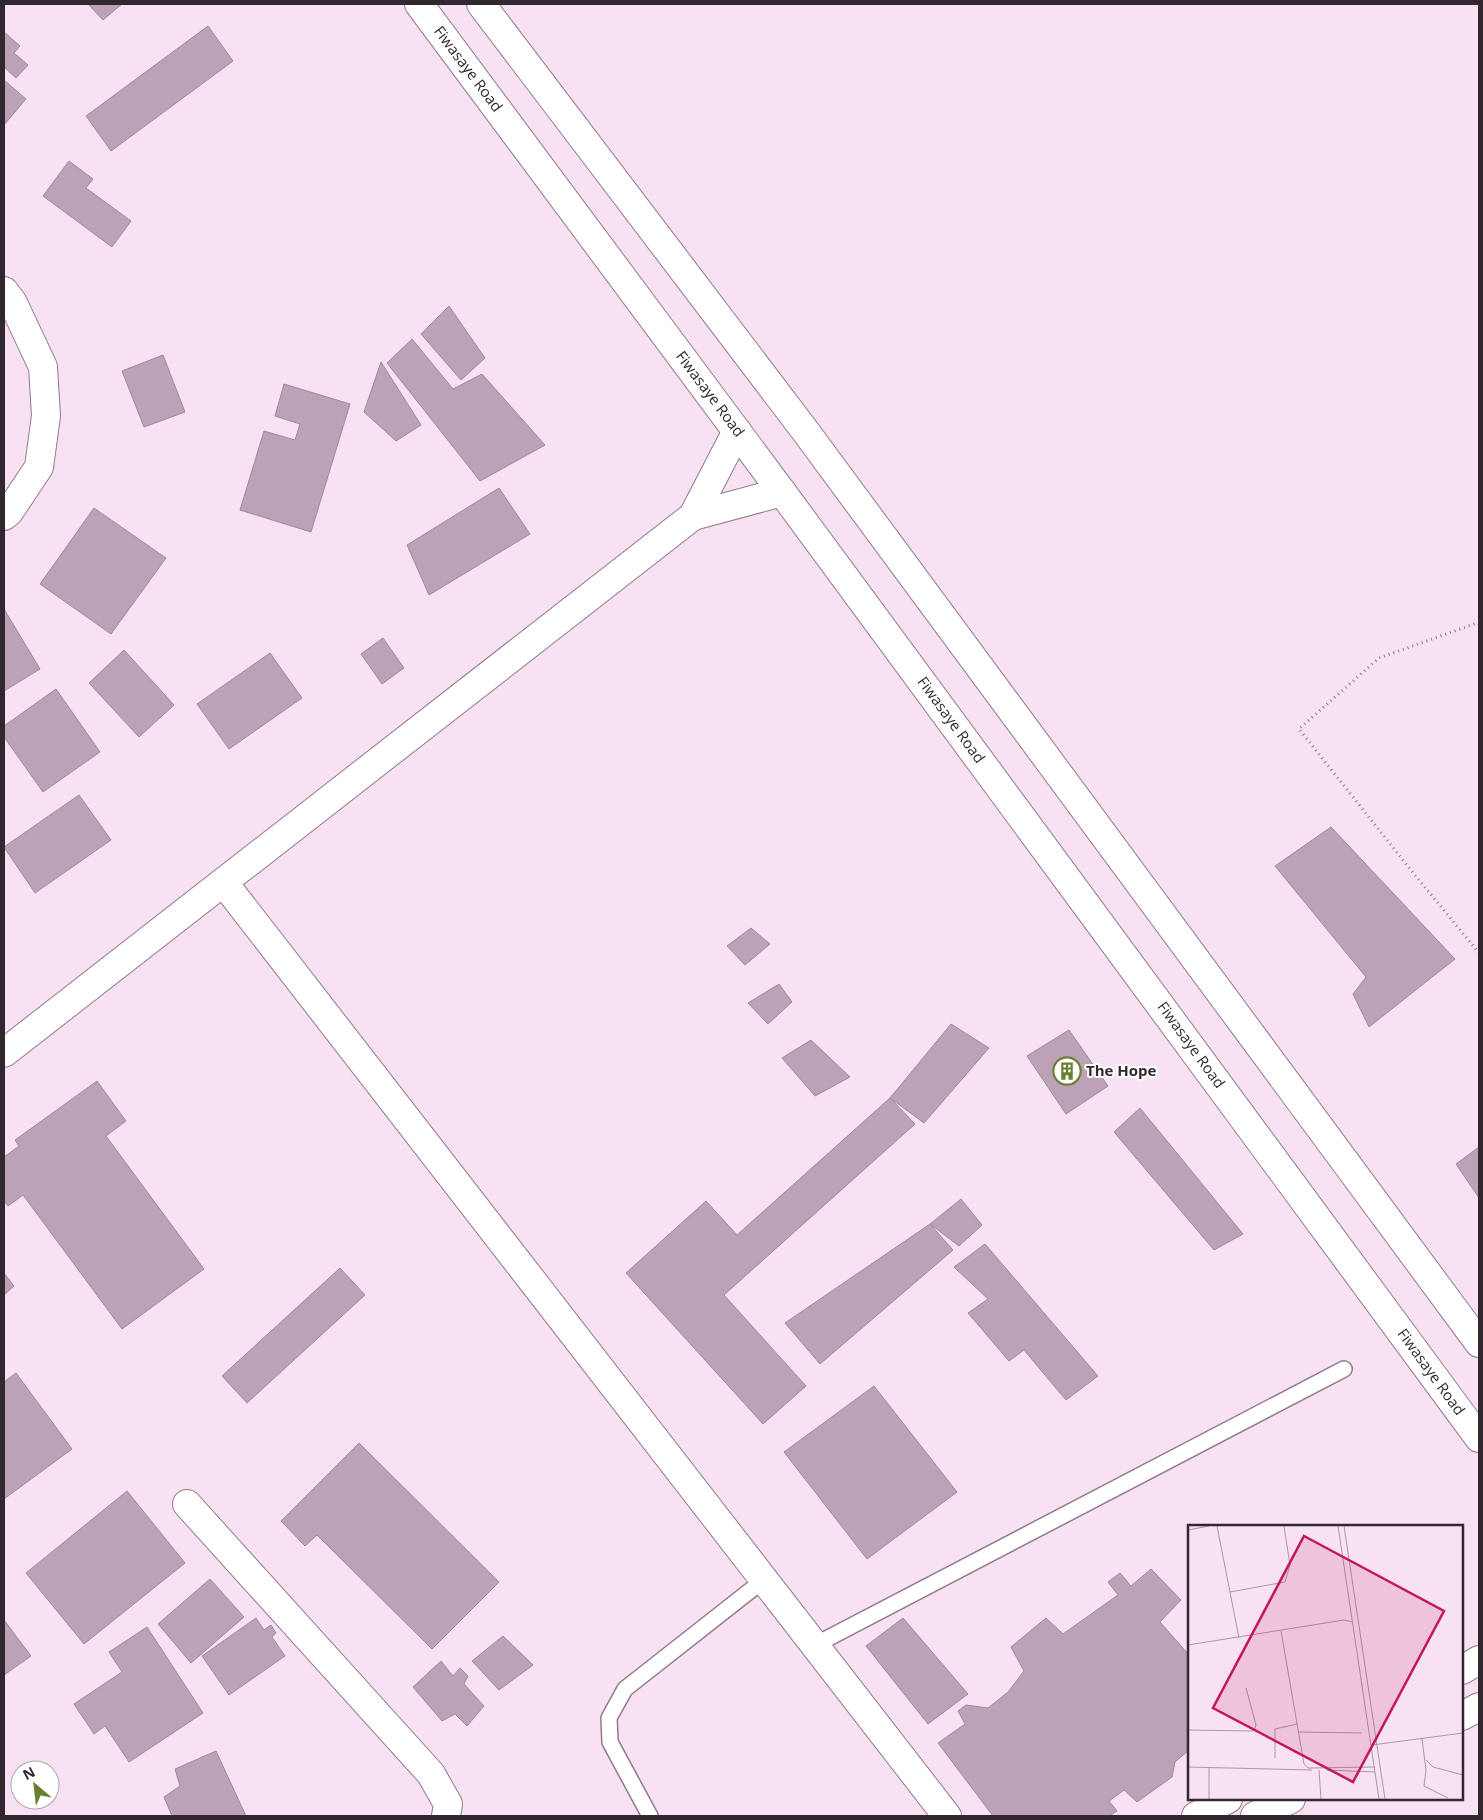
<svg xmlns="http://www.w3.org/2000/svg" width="1483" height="1820" font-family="'Open Sans',sans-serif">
  <rect width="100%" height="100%" fill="#f8e1f3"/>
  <path fill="#bda1b7" stroke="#9f899a" d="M88 4H122L103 20Z
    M208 26 233 61 111 151 86 116Z
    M4 32 20 46 14 53 28 65 16 78 4 67Z
    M4 80 26 99 4 125Z
    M69 161 93 179 86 188 131 221 112 247 43 196Z
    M449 306 485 358 461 380 421 334Z
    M412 339 453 389 482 374 545 445 480 481 387 363Z
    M163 355 185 412 144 427 122 371Z
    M381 362 421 425 396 441 364 412Z
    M284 384 350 404 311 532 240 510 264 431 295 440 300 424 275 416Z
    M499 488 530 534 429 595 407 545Z
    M94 508 166 558 111 634 40 584Z
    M4 609 40 669 4 691Z
    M383 638 404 668 382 684 361 654Z
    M124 650 174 705 139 737 89 683Z
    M270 653 302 698 229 749 197 704Z
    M56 689 100 752 43 792 4 737V726Z
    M79 795 111 840 35 893 4 847Z
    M1331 827 1455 959 1369 1027 1353 994 1366 977 1275 866Z
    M751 928 770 944 745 965 727 946Z
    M779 984 792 1002 768 1024 748 1003Z
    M951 1024 989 1048 924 1123 890 1098Z
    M1069 1030 1108 1086 1066 1114 1027 1056Z
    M811 1040 850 1077 815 1096 782 1058Z
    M97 1081 126 1121 106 1136 204 1269 122 1329 23 1195 8 1206 4 1201V1157L19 1146 15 1140Z
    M890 1098 915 1124 724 1295 806 1386 763 1424 626 1273 706 1201 737 1235Z
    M1140 1108 1243 1234 1214 1250 1114 1132Z
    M1479 1147V1198L1456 1164Z
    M961 1199 982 1225 959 1246 930 1224Z
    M930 1224 953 1250 820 1364 785 1323Z
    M985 1244 1098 1376 1066 1400 1024 1350 1009 1361 968 1313 988 1299 954 1267Z
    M340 1268 365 1295 247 1403 222 1376Z
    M4 1273 14 1286 4 1295Z
    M16 1373 72 1449 4 1499V1382Z
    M874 1386 957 1492 867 1559 784 1452Z
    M359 1443 499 1582 432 1649 317 1535 305 1546 281 1521Z
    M127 1491 185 1563 84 1644 26 1573Z
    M1151 1569 1181 1600 1160 1622 1189 1655V1750L1175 1762 1172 1777 1137 1802 1124 1790 1109 1801 1117 1811 1109 1816H993L938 1743 965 1724 958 1711 966 1705 988 1708 1008 1692 1024 1671 1011 1647 1046 1618 1063 1634 1118 1595 1108 1582 1120 1573 1131 1586Z
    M210 1579 244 1617 191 1663 158 1624Z
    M256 1618 264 1630 271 1625 276 1633 272 1637 285 1656 229 1695 202 1656Z
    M903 1618 968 1694 928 1724 866 1646Z
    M4 1620 31 1656 4 1675Z
    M147 1627 203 1713 129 1762 105 1726 94 1734 74 1704 122 1672 109 1652Z
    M503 1636 533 1665 499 1690 472 1661Z
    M441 1661 453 1676 460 1668 468 1676 464 1684 484 1706 467 1726 455 1714 442 1721 413 1687Z
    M216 1751 246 1816H172L164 1797 180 1786 175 1769Z"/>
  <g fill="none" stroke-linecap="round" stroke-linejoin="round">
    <g stroke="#907b8c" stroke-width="18">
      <path id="service" d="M815 1645 1344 1369
        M650 1816 610 1742 609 1718 625 1689 765 1579"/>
    </g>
    <g stroke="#907b8c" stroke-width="30">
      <path id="minor" d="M4 291 13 303 43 367 46 416 39 467 9 512 4 516
        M693 516 737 431
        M224 883 947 1816
        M4 1053 693 516 782 492
        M187 1504 431 1774 448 1804 446 1816
        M1462 1670 1479 1660
        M1462 1716 1479 1707
        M1196 1816 1228 1799
        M1255 1816 1291 1799"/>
    </g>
    <g stroke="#907b8c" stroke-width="30">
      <path id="primary" d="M419 4 782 492 1479 1438
        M481 4 806 432 1479 1343"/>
    </g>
    <path stroke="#8b7b87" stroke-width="3" stroke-dasharray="1 4" stroke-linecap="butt" d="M1479 624 1477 623 1379 658 1299 729 1410 869 1479 953"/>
    <use href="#service" stroke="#fff" stroke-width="15"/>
    <use href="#minor" stroke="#fff" stroke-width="28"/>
    <use href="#primary" stroke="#fff" stroke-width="28"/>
  </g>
  <defs>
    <g id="building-ring" transform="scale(1.4375)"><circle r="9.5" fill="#fff" stroke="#697f30" stroke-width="1.5"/><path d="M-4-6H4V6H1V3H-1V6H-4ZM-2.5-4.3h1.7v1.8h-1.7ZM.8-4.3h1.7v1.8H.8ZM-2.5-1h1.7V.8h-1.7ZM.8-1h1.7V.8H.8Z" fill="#697f30"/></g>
  </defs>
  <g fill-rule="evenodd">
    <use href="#building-ring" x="1067" y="1071"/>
  </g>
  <g text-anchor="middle" stroke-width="4" stroke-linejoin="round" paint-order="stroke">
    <g font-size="15" fill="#31282f" stroke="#fff">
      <text transform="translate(468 69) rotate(53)" y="5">Fiwasaye Road</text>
      <text transform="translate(710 394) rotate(53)" y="5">Fiwasaye Road</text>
      <text transform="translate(951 720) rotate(54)" y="5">Fiwasaye Road</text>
      <text transform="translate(1191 1045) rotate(54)" y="5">Fiwasaye Road</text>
      <text transform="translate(1431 1372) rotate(54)" y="5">Fiwasaye Road</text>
    </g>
    <g font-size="15" font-weight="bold" fill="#31282f" stroke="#fff" text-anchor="start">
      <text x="1086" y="1076">The Hope</text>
    </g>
  </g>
  <g transform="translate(1188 1525)">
    <rect width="275" height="275" fill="#f8e1f3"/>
    <path fill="none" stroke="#a897a5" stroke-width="1" d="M29 1 51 113M150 1 191 274M156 1 197 274M0 5 21 1M42 67 97 57 102 40 96 1M93 106 116 239 120 243 187 242M0 120 156 95 165 97M0 205 66 206 68 200 58 163M111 207 174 208M234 214 238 245 236 261 260 273M184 220 275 208M87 233V204L109 199M238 235 245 242 275 250M0 242 124 245M131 245 133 274M139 245 187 247M21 274V243"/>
    <path fill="#c2185b" fill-opacity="0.15" stroke="#c2185b" stroke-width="2.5" d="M116 11 256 86 165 257 25 183Z"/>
    <rect width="275" height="275" fill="none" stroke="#31282f" stroke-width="2.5"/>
  </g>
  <rect width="1483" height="1820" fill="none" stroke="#31282f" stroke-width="10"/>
  <g transform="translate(35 1785) rotate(332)"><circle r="24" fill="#ffffff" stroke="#ada9ac"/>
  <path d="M0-4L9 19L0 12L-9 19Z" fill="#697f30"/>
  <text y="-8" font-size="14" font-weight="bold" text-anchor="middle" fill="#31282f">N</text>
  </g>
</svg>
